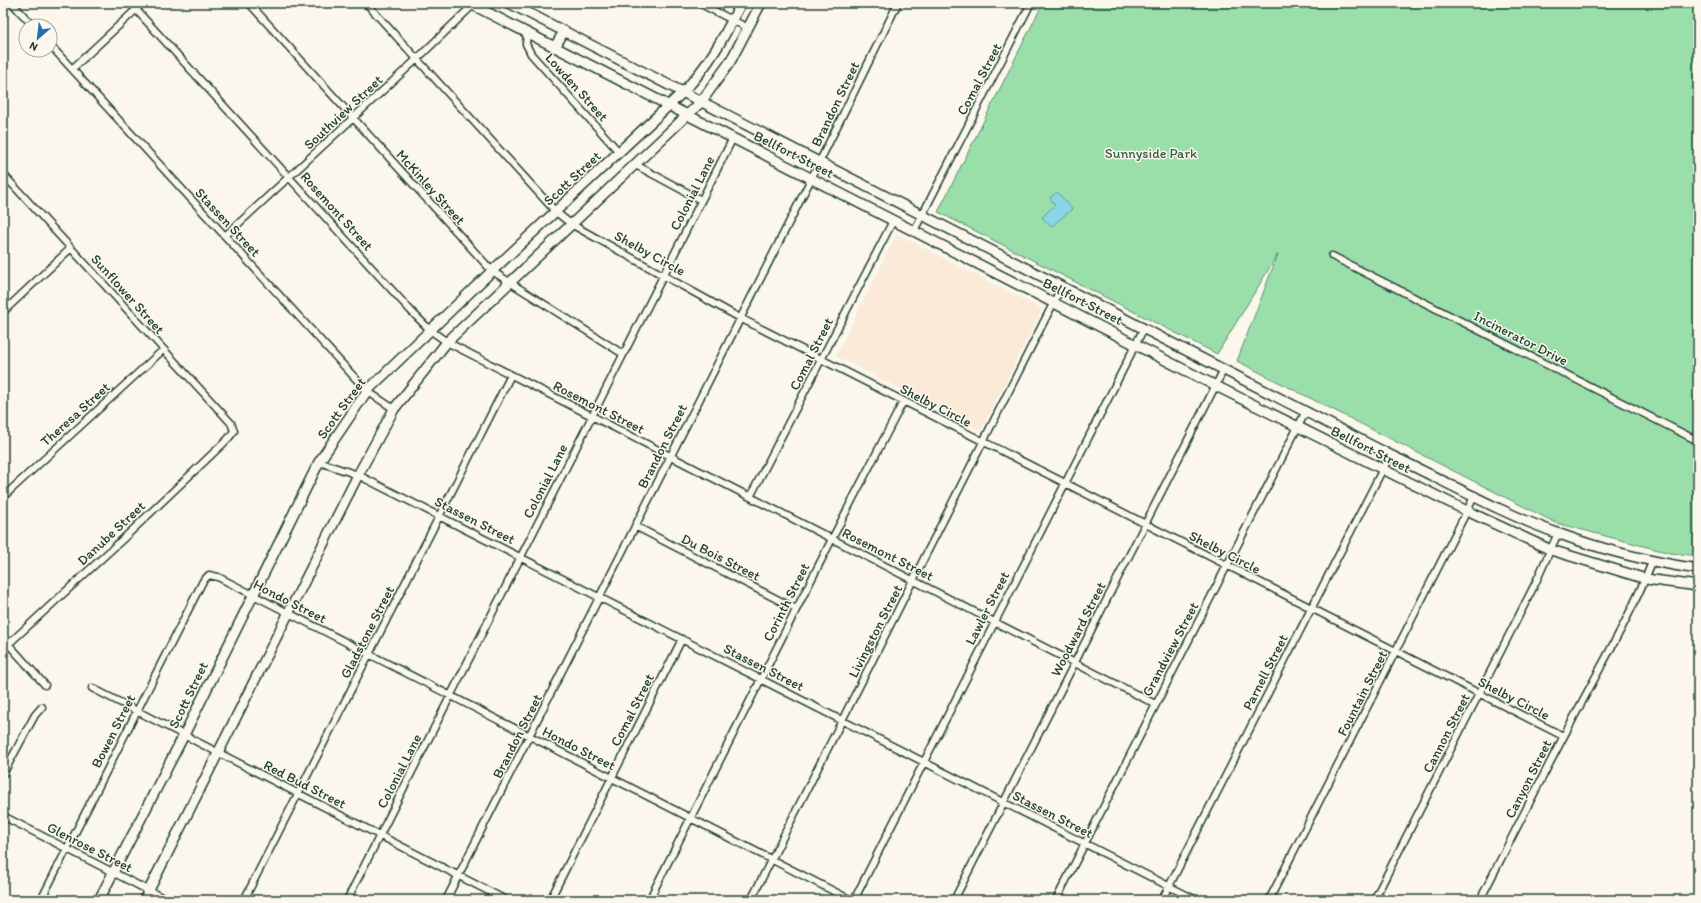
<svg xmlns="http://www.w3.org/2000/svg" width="1701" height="903" font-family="Itim,sans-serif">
  <rect width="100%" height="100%" fill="#fbf7ec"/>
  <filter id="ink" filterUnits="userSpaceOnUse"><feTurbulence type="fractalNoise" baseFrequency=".025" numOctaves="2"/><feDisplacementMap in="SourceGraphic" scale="8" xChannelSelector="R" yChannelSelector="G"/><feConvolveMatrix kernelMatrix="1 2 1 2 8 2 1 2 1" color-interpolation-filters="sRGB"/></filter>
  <g filter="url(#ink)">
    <path fill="#faead7" d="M897 234 1042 309 981 430 836 356Z"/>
    <path fill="#9adeaa" stroke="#5c8e6f" d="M1043 3H1698V556L1670 553 1556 523 1237 361 1278 254 1217 354 938 212Z"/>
    <path fill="#89d7e6" stroke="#5f999f" d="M1057 192 1072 209 1051 227 1042 217 1055 205 1050 198Z"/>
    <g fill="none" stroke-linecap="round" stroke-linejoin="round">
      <g stroke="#1f3d34" stroke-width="9">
        <path id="minor" d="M12 3 33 26
          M130 3 411 311 430 330 447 342 1155 704
          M249 3 492 271 623 354
          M366 3 556 212 571 224 740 318 1563 736
          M699 3 748 28
          M527 33 526 44 531 54 620 153
          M50 45 367 391 394 409
          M72 69 143 3
          M634 164 701 200
          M3 174 231 423 234 431 228 439 124 538 3 649
          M914 231 1031 3
          M225 236 417 59 475 3
          M1332 256 1698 441
          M3 312 71 248
          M319 462 358 475 1196 900
          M3 497 163 350
          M750 497 893 221
          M635 526 796 609
          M3 638 45 685
          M92 688 506 900
          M3 774 35 715 42 707
          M3 816 167 900
          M41 900 203 581 209 575 218 577 851 900
          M244 900 511 375
          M347 900 733 138
          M446 900 811 179 898 3
          M550 900 682 639
          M649 900 832 539 903 402
          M751 900 1062 286
          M854 900 1144 328
          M954 900 1224 369
          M1056 900 1306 411
          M1162 900 1390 455
          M1269 900 1475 495
          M1374 900 1535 584 1558 533
          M1480 900C1511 840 1541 778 1573 719 1600 667 1631 616 1652 562"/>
      </g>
      <g stroke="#1f3d34" stroke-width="12">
        <path id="secondary" d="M469 3 1216 386 1467 511 1551 550 1646 579 1698 586
          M509 3 1390 455C1445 481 1501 513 1557 533 1603 550 1650 562 1698 569
          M555 47 564 31
          M99 900 184 735 319 462 367 391 492 271 683 92C710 64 724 37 741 3
          M144 900 358 475 394 409 447 342 701 102 730 62 761 3"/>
      </g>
      <use href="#minor" stroke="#fbf7ec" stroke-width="6"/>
      <use href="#secondary" stroke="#fbf7ec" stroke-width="9"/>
    </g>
  </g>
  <g text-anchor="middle" stroke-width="3" stroke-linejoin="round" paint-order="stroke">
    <g font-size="14" fill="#1f3d34" stroke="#fbf7ec">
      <text transform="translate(979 79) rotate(-62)" y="5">Comal Street</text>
      <text transform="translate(577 87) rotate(48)" y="5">Lowden Street</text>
      <text transform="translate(835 104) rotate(-64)" y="5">Brandon Street</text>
      <text transform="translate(343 112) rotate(-43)" y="5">Southview Street</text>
      <text transform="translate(794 154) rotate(27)" y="5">Bellfort Street</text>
      <text transform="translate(572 178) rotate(-43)" y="5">Scott Street</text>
      <text transform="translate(431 187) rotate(48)" y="5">McKinley Street</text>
      <text transform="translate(692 193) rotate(-63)" y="5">Colonial Lane</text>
      <text transform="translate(337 211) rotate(48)" y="5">Rosemont Street</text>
      <text transform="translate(228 222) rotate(47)" y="5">Stassen Street</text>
      <text transform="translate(650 253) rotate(29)" y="5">Shelby Circle</text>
      <text transform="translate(128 294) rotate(48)" y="5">Sunflower Street</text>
      <text transform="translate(1083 301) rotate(27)" y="5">Bellfort Street</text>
      <text transform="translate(1521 338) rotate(27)" y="5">Incinerator Drive</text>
      <text transform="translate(811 354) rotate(-63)" y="5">Comal Street</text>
      <text transform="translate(936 405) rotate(27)" y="5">Shelby Circle</text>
      <text transform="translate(599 407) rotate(27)" y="5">Rosemont Street</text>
      <text transform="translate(341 408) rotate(-54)" y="5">Scott Street</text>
      <text transform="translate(75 414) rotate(-42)" y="5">Theresa Street</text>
      <text transform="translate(662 446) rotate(-63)" y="5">Brandon Street</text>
      <text transform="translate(1371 449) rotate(27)" y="5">Bellfort Street</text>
      <text transform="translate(545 481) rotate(-63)" y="5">Colonial Lane</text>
      <text transform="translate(475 520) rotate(27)" y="5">Stassen Street</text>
      <text transform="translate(111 533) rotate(-43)" y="5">Danube Street</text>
      <text transform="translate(1225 552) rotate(27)" y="5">Shelby Circle</text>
      <text transform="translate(888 554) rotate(27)" y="5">Rosemont Street</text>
      <text transform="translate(721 557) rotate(27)" y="5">Du Bois Street</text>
      <text transform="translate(290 601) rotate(27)" y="5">Hondo Street</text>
      <text transform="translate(786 602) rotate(-63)" y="5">Corinth Street</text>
      <text transform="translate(987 608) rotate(-63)" y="5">Lawler Street</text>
      <text transform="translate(1078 629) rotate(-63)" y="5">Woodward Street</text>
      <text transform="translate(875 631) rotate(-63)" y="5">Livingston Street</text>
      <text transform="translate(367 632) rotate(-63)" y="5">Gladstone Street</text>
      <text transform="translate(1170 649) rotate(-62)" y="5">Grandview Street</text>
      <text transform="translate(764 667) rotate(27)" y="5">Stassen Street</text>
      <text transform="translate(1265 672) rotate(-63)" y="5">Parnell Street</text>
      <text transform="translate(1362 693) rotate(-63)" y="5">Fountain Street</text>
      <text transform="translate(188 695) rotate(-64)" y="5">Scott Street</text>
      <text transform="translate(1514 698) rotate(27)" y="5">Shelby Circle</text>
      <text transform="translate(632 710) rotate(-63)" y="5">Comal Street</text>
      <text transform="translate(113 731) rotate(-63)" y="5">Bowen Street</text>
      <text transform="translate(1446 733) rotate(-63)" y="5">Cannon Street</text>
      <text transform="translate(517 736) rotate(-63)" y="5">Brandon Street</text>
      <text transform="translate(579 748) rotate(27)" y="5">Hondo Street</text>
      <text transform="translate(399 771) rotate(-63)" y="5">Colonial Lane</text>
      <text transform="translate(1528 779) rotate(-63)" y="5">Canyon Street</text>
      <text transform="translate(305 784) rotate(27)" y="5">Red Bud Street</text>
      <text transform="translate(1053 814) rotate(27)" y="5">Stassen Street</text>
      <text transform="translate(90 847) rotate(27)" y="5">Glenrose Street</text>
    </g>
    <g font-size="14" fill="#385d4c" stroke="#fbf7ec">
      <text x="1151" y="158">Sunnyside Park</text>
    </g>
  </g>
  <rect width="1701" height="903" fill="none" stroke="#fbf7ec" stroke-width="16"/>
  <rect x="8" y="8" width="1685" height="887" fill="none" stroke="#1f3d34" stroke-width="1.5" filter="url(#ink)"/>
  <g transform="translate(38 38) rotate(208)"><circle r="19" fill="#fbf7ec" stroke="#a3ada2"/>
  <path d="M0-3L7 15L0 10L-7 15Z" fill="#1f6fb2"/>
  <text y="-6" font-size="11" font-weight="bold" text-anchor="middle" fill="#1f3d34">N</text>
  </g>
</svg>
